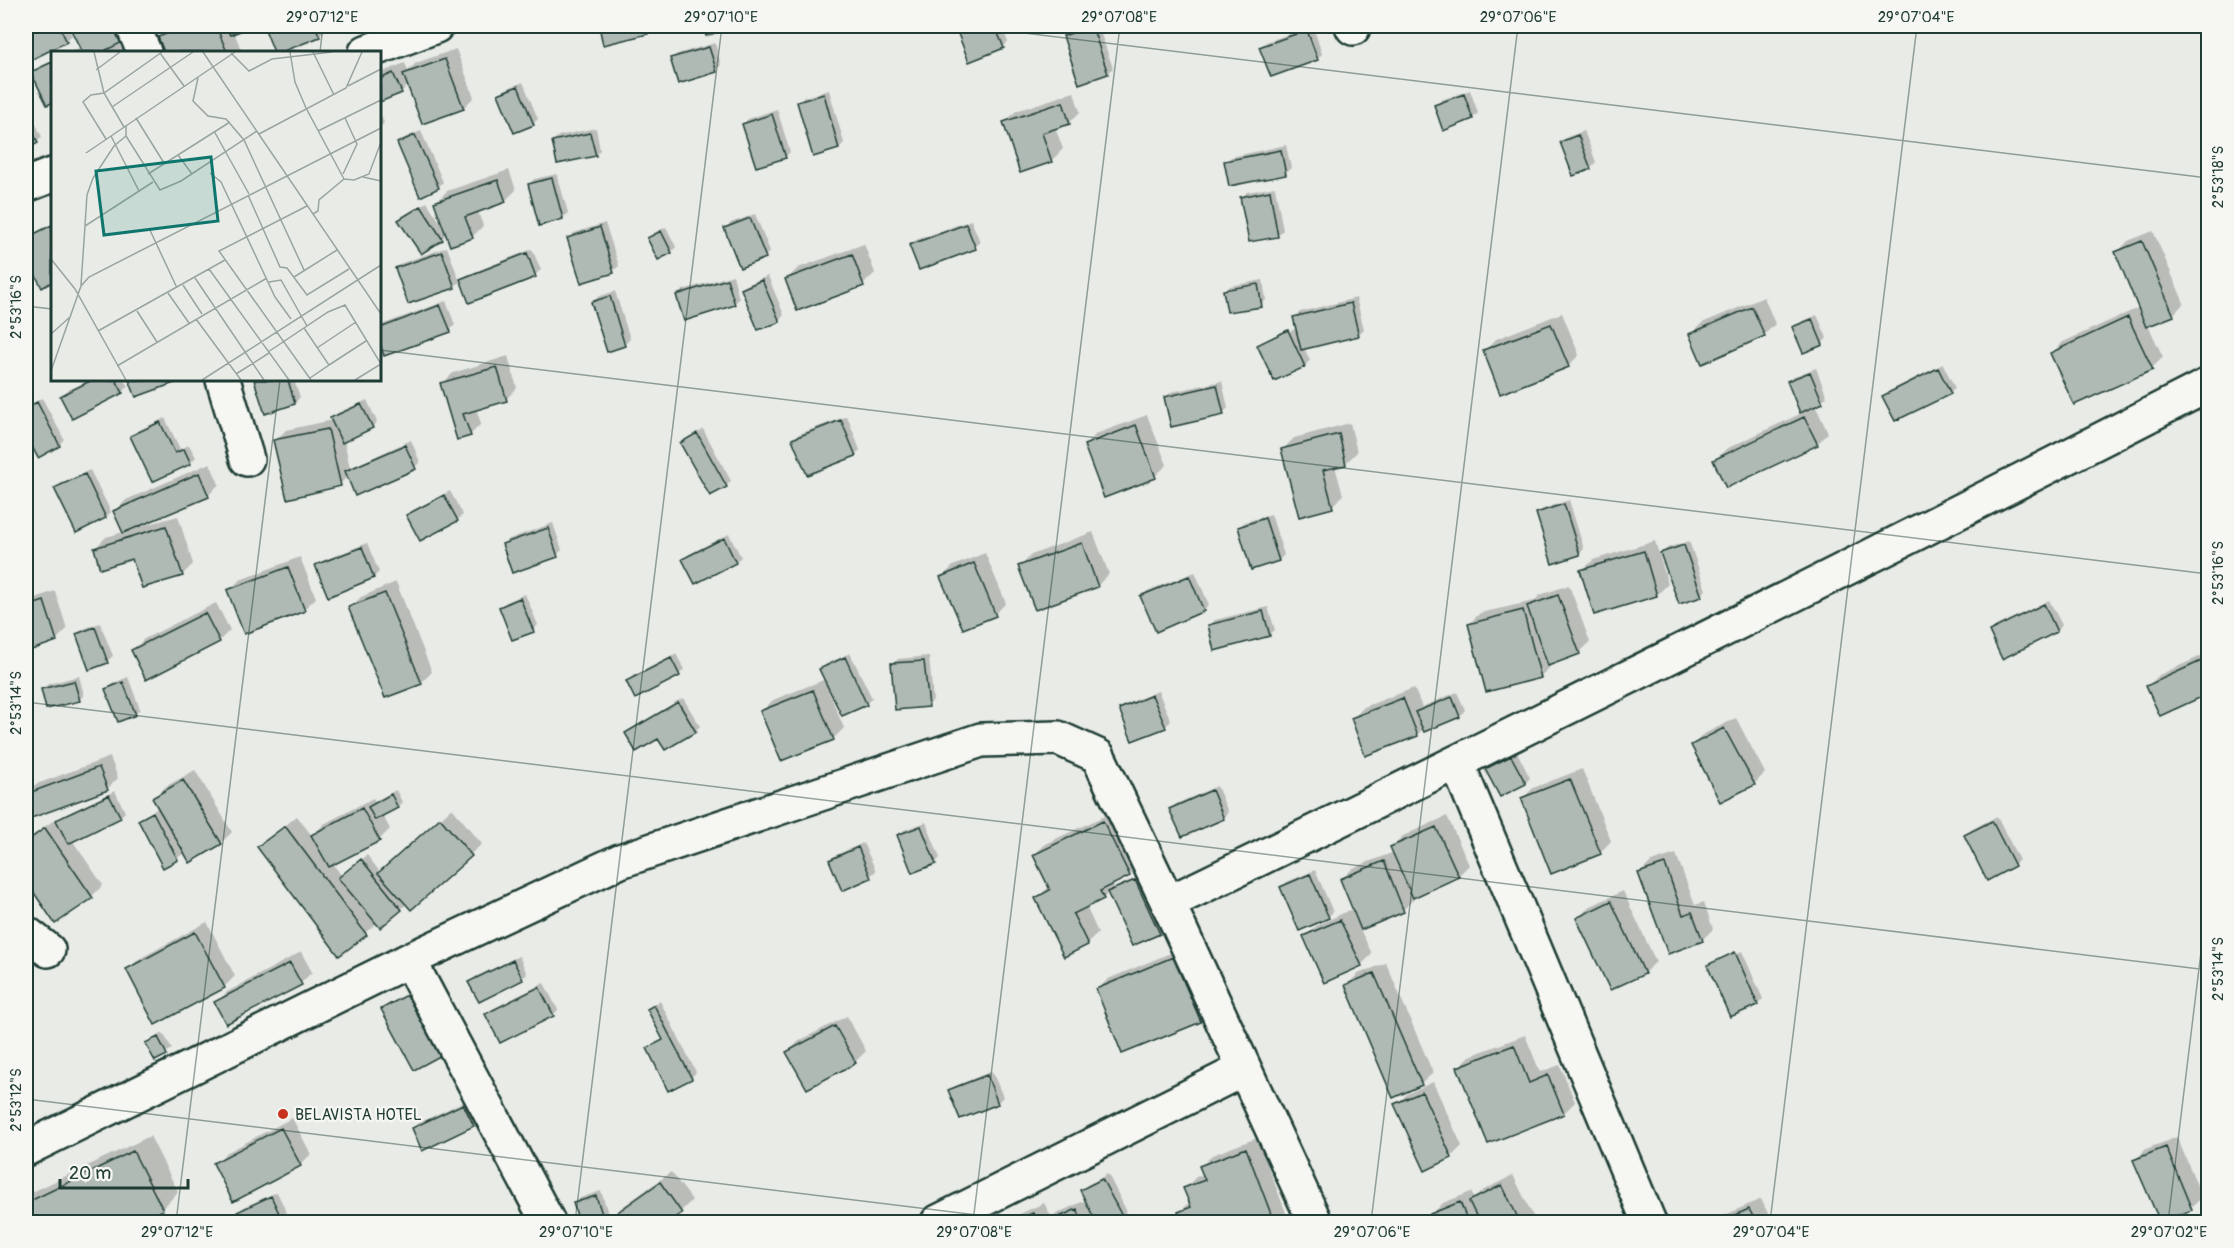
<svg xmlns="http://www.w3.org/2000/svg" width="2234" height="1248" font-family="Pangolin,sans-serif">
  <rect width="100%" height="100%" fill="#e9ebe7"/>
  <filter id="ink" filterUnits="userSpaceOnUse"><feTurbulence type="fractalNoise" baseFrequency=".0167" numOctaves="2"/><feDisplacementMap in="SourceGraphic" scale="12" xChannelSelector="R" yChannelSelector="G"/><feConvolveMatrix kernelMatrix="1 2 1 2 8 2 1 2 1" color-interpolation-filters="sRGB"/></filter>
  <g filter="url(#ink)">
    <path fill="#0003" d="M37 26H67L72 35 67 40 30 59 26 51V31Z
      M71 26H138L118 42 123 52H70L81 47Z
      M173 26H249L234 32 242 52H166L160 37Z
      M267 26H329L319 36 277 52 265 27Z
      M600 26H652L653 28 648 33 605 43Z
      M956 26H1002L1008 42 1003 47 970 60Z
      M1086 26H1098L1113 68 1107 73 1064 36 1070 31Z
      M1313 26 1322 54 1317 59 1261 47 1266 42Z
      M715 43 721 65 716 71 672 59 677 54Z
      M456 49 474 97 463 108 409 84 401 92 380 101V73L405 63 408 71 416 63Z
      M52 61V101L48 103 33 72 39 67Z
      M523 82 538 119 533 124 500 94 506 89Z
      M829 90 844 143 839 148 814 155 799 102 804 97Z
      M1470 90 1478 113 1473 118 1444 129 1436 106 1441 100Z
      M1074 92 1080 112 1069 123 1055 127 1063 149 1052 160 1021 171 1004 123 1016 111Z
      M777 109 790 152 785 157 743 124 748 119Z
      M380 113 384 123 380 127Z
      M34 120 42 137 26 148V124Z
      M596 128 600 150 595 155 553 141 558 136Z
      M421 131 443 182 438 187 399 143 404 138Z
      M1584 131 1596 162 1591 167 1574 174 1562 142 1567 137Z
      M1286 145 1291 168 1285 173 1226 162 1231 157Z
      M509 170 516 190 505 201 478 211 483 226 472 237 447 234 422 252 405 215 427 202 443 227 436 202 447 191Z
      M557 174 568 213 563 218 529 185 534 179Z
      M1275 187 1283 230 1278 235 1242 197 1247 192Z
      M755 214 770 251 765 257 726 228 731 223Z
      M971 220 980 242 975 247 911 245 916 240Z
      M605 223 619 266 613 271 568 239 574 233Z
      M52 224V281L42 286 36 273 26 282V237Z
      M666 227 676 247 671 252 649 238 654 233Z
      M2153 231 2184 303 2173 315 2148 325 2163 357 2152 368 2052 353 2063 342 2140 307 2117 253 2128 241Z
      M864 244 875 273 863 284 798 309 787 279 798 268Z
      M447 247 460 282 454 287 396 268 402 263Z
      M532 249 541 270 535 275 470 301 462 280 467 275Z
      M733 275 739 299 734 304 678 296 683 290Z
      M768 276 784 315 779 320 742 289 748 284Z
      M1263 280 1266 300 1261 305 1225 291 1230 286Z
      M615 291 630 339 624 345 593 302 598 297Z
      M1764 297 1775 324 1764 335 1691 334 1702 323Z
      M1356 298 1364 329 1359 334 1304 348 1310 360 1305 366 1275 379 1259 345 1263 341V343L1295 329 1298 332 1295 317 1300 312Z
      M446 301 455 325 450 330 385 355 380 339 381 325Z
      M1562 313 1579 355 1568 366 1485 351 1496 339Z
      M1817 315 1827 338 1822 344 1794 328 1799 323Z
      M508 356 517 388 506 399 476 408 481 424 470 435 442 384 453 373Z
      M1943 364 1955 388 1950 393 1884 396 1889 391Z
      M1816 368 1827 397 1815 405 1828 433 1817 444 1715 460 1726 449 1802 413 1789 381 1794 376Z
      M89 380H124L128 386 122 392 73 417 62 396 67 391Z
      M130 380H179L137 395Z
      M255 380H294L300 397 295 403 266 412Z
      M1222 381 1228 408 1223 413 1166 397 1171 392Z
      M42 398 64 439 59 445 38 456 26 432V407Z
      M367 400 377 422 372 427 344 440 350 468 411 440 420 462 415 467 348 476 340 484 275 441 286 430 333 420 337 413Z
      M1147 415 1167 465 1155 476 1104 496 1085 446 1096 434Z
      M847 416 860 450 855 455 794 439 799 434Z
      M165 418 180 449 189 445 196 457 190 463 153 480 132 436 137 431Z
      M1350 423 1357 452 1346 463 1335 466 1343 495 1332 506 1283 449 1294 438Z
      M703 429 731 481 726 486 682 443Z
      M210 463 219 484 208 496 138 525V527L178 516 193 564 182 575 133 558 95 548 106 537 124 532 115 511 126 500Z
      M90 470 111 512 106 517 56 488 61 483Z
      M450 491 463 515 457 520 408 515 413 510Z
      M1569 500 1584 549 1579 554 1537 514 1543 509Z
      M1271 514 1284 555 1279 560 1239 527 1245 522Z
      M553 523 562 550 557 555 504 545 509 539Z
      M1093 532 1109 574 1098 585 1035 608 1020 567 1031 555Z
      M729 534 741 557 735 562 696 582 684 560 689 554Z
      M1655 541 1668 584 1657 595 1582 571 1593 560Z
      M1689 541 1706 590 1701 595 1662 553 1667 548Z
      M367 543 379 572 374 577 317 566 322 561Z
      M985 553 1006 603 995 614 942 577 953 566Z
      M300 557 316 598 304 609 244 632 228 591 240 580Z
      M1195 572 1209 605 1204 610 1157 630 1142 597 1147 591Z
      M396 582 432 672 421 683 350 608 361 597Z
      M1569 585 1590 642 1579 653 1551 663V666L1540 677 1469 624 1480 613 1534 601 1540 595Z
      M55 591 67 629 56 640 26 650V601Z
      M525 594 538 625 533 630 500 608 506 602Z
      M2049 600 2062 625 2057 631 2003 657 1990 631 1996 626Z
      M216 603 230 630 219 641 133 650 144 639Z
      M1268 607 1275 630 1269 635 1209 626 1215 620Z
      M100 623 113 656 107 661 78 634 83 629Z
      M850 653 872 698 867 703 842 714 830 688 828 690 844 728 833 739 762 711 773 700 826 679 821 669 826 664Z
      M2208 653V692L2160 714 2148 686 2159 675Z
      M676 654 684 669 679 675 628 682 633 676Z
      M929 656 933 700 928 706 893 664 898 659Z
      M26 665 30 666 29 671 26 675Z
      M79 676 84 695 79 700 43 689 48 684Z
      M128 677 140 709 135 714 107 689 112 684Z
      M1414 688 1422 707 1457 692 1465 710 1460 716 1425 730 1424 728 1417 735 1353 718 1364 707Z
      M1158 691 1171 721 1166 726 1133 739 1120 709 1126 704Z
      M683 698 700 726 695 731 659 737 627 734 632 728Z
      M1736 718 1765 773 1754 784 1692 745 1704 734Z
      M1517 752 1530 778 1525 783 1487 769 1493 764Z
      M110 757 118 778 107 789 26 819V788Z
      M1582 769 1611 841 1600 853 1522 799 1533 788Z
      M195 770 232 832 221 843 175 834 173 835 183 854 164 866 139 820 159 807 154 798 165 787Z
      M1217 786 1228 812 1223 818 1171 809 1176 804Z
      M396 790 402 802 397 807 382 814 390 829 379 840 333 864 342 876 367 855 380 872 452 808 482 844 411 907 407 903 401 909 377 923 339 954 259 847 297 816 312 836 324 824 373 798 375 801Z
      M115 791 125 812 120 817 72 840 103 885 92 896 56 922 26 878V840L57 818 59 820 64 815Z
      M1115 811 1141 864 1129 875 1112 883 1114 888 1140 876 1164 927 1159 933 1109 892 1103 898 1086 906 1098 933 1087 944 1037 898 1050 886 1034 855 1045 844Z
      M1447 816 1469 865 1458 876 1413 896 1414 899 1403 910 1360 929 1372 954 1361 965 1305 937 1316 926 1354 908 1342 879 1353 868 1394 852 1392 848 1403 836Z
      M1997 816 2019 860 2014 865 1965 835 1971 830Z
      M926 822 940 858 935 863 898 836 904 830Z
      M863 843 876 871 870 876 843 889 831 861 836 855Z
      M1676 854 1695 905 1704 902 1713 929 1702 940 1640 873 1651 862Z
      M1315 870 1333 912 1328 917 1282 888 1287 882Z
      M1623 891 1656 962 1644 973 1578 918 1589 907Z
      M207 922 235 976 224 987 127 970 139 959Z
      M1185 947 1211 1009 1200 1020 1097 990 1108 979Z
      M1742 951 1763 999 1758 1004 1731 1015 1709 965 1713 961V964Z
      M301 952 312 972 301 983 216 1003 227 992Z
      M519 956 527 974 522 979 470 982 475 977Z
      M1386 963 1433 1073 1421 1084 1347 985 1358 974Z
      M544 983 558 1010 553 1015H487L492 1009Z
      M413 991 444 1049 439 1055 383 1009 388 1004Z
      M660 1001 696 1072 691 1078 648 1048 664 1038 649 1009Z
      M847 1016 866 1051 855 1062 788 1052 799 1041Z
      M163 1033 172 1049 156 1059 147 1043Z
      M1525 1035 1540 1072 1560 1065 1575 1102 1564 1113 1488 1142 1459 1067 1470 1056Z
      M992 1071 1003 1097 998 1102 961 1117 950 1091 955 1086Z
      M1433 1082 1462 1146 1451 1157 1396 1105 1407 1094Z
      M469 1099 479 1119 473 1124 423 1149 413 1128 419 1123Z
      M292 1118 311 1154 300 1165 215 1164 226 1153Z
      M150 1136 178 1192 162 1209 143 1218 144 1222H26V1195Z
      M2177 1137 2202 1197 2191 1208 2135 1160 2146 1149Z
      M1257 1138 1286 1213 1276 1222H1184L1180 1212 1190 1202 1185 1188 1196 1177 1204 1174 1201 1167 1212 1155Z
      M671 1172 692 1200 681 1211 666 1222H613L610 1219 621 1208Z
      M1108 1174 1127 1212 1111 1222H1002L1044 1203 1051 1216 1086 1200 1081 1190 1087 1185Z
      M1513 1175 1536 1222H1436L1432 1214 1443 1203 1471 1192 1474 1199 1482 1191Z
      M601 1191 608 1213 603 1219 591 1222H581L575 1203 580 1198Z
      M277 1192 291 1222H244L239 1212 244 1207Z
      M1761 1199 1772 1222H1713L1716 1219Z"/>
    <path fill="#b0bab5" stroke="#1f3d34" stroke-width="1.5" d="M40 26H59L67 42 29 61 26 54V33Z
      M69 26H122L129 39 106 50 107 52H82Z
      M188 26H216L227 52H164L158 37Z
      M225 26H253L230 35Z
      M267 26H315L320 37 281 52H274L264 27Z
      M599 26H646L648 34 603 45Z
      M703 26H735L706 36Z
      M955 26H995L1004 48 969 62Z
      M1092 26 1108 74 1079 84 1063 36Z
      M2133 26H2153L2135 32Z
      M1307 30 1318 60 1271 77 1259 47Z
      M709 47 717 72 678 84 670 58Z
      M445 59 464 109 422 124 403 74Z
      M52 62V103L47 105 31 72Z
      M393 73 402 93 380 102V79Z
      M518 86 534 125 514 133 498 94Z
      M824 94 839 149 813 157 797 102Z
      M1464 94 1473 119 1443 131 1434 105Z
      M1063 102 1070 124 1042 133 1052 162 1020 173 1003 122Z
      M772 114 786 158 756 167 742 124Z
      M29 124 38 143 26 150V126Z
      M590 133 596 156 557 164 552 141Z
      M415 135 439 188 420 197 397 143Z
      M1578 135 1591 169 1573 176 1560 142Z
      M1281 150 1286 175 1229 186 1224 161Z
      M552 178 563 219 539 226 528 184Z
      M498 180 506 202 465 217 473 238 450 246 434 202Z
      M1270 191 1278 237 1249 242 1240 197Z
      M421 206 443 240 421 254 398 220Z
      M750 218 766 258 740 268 724 228Z
      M966 224 976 249 919 270 909 245Z
      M52 225V282L42 288 26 256V238Z
      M600 227 614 273 581 283 567 238Z
      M661 231 672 253 658 260 647 238Z
      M2142 241 2174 316 2146 327 2115 252Z
      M442 252 455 288 408 304 395 268Z
      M527 253 536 277 469 303 460 279Z
      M852 254 864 286 797 311 785 279Z
      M727 279 735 305 684 321 676 295Z
      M762 280 780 322 758 330 741 289Z
      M1258 284 1262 307 1227 312 1223 290Z
      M610 296 625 346 607 352 591 302Z
      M1351 303 1359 336 1301 350 1293 317Z
      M440 305 451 332 384 356 380 343V328Z
      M1752 307 1765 336 1702 364 1689 334Z
      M2128 317 2153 370 2074 405 2050 353Z
      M1812 319 1823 345 1803 353 1792 327Z
      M1551 324 1569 367 1500 394 1483 350Z
      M1288 330 1305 367 1274 381 1257 345Z
      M497 367 507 401 463 414 471 436 457 440 440 383Z
      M1938 368 1951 394 1895 421 1882 396Z
      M1810 372 1823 403 1800 413 1787 381Z
      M92 380H116L123 393 72 419 60 396Z
      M129 380H180V381L136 397Z
      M254 380H288L295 404 265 414Z
      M1217 385 1224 415 1171 427 1164 397Z
      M37 402 60 446 38 458 26 435V408Z
      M361 404 373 428 342 443 330 418Z
      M1804 417 1818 445 1726 488 1713 460Z
      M841 420 856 456 807 475 792 439Z
      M160 422 175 453 184 449 191 464 152 482 130 436Z
      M1136 425 1156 478 1104 498 1084 445Z
      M328 429 341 486 287 499 273 440Z
      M697 433 727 487 710 496 680 443Z
      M1339 434 1346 465 1323 470 1333 508 1299 517 1281 449Z
      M405 445 416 469 355 496 345 471Z
      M199 473 209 497 123 533 113 511Z
      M85 474 106 518 76 533 54 488Z
      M444 495 458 521 420 541 406 515Z
      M1564 504 1580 555 1552 564 1536 513Z
      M1265 518 1279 561 1251 570 1238 527Z
      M166 526 183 576 142 588 132 559 100 569 94 548Z
      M548 528 558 557 512 573 502 544Z
      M724 538 736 563 695 584 682 559Z
      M1082 543 1098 587 1035 610 1018 566Z
      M1684 545 1702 597 1679 604 1660 553Z
      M362 547 374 578 328 597 315 565Z
      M1644 551 1657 596 1594 615 1580 570Z
      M974 563 996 616 963 629 940 577Z
      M288 567 305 611 244 634 227 590Z
      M1189 576 1204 611 1156 632 1140 596Z
      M385 593 422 684 385 698 348 607Z
      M1558 595 1580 654 1548 666 1527 606Z
      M520 598 534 632 512 640 499 607Z
      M44 601 57 641 26 652V607Z
      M2044 604 2057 632 2002 659 1989 631Z
      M1523 610 1541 678 1486 692 1468 624Z
      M1263 611 1270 636 1214 651 1208 625Z
      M205 613 220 642 146 680 131 650Z
      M95 627 108 663 89 670 76 634Z
      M845 657 867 705 842 716 819 669Z
      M671 658 680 676 635 699 626 681Z
      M2208 658V694L2160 716 2146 686Z
      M924 661 929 707 895 710 891 663Z
      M74 681 80 701 46 709 41 689Z
      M123 682 136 715 118 722 105 689Z
      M813 690 834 740 781 761 760 711Z
      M1152 695 1166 728 1132 741 1119 709Z
      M1452 697 1460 717 1424 732 1415 712Z
      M1403 698 1418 736 1365 756 1351 718Z
      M678 702 696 732 665 750 658 739 636 752 625 733Z
      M1724 728 1755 785 1720 802 1691 745Z
      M1511 756 1526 784 1500 797 1485 769Z
      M99 767 108 790 26 820V794Z
      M1570 779 1601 854 1551 874 1521 798Z
      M183 780 222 844 190 863 152 798Z
      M1212 790 1224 819 1182 837 1169 809Z
      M391 794 398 808 375 820 368 807Z
      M109 795 121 818 68 844 56 820Z
      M362 808 380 841 329 867 311 835Z
      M153 812 178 860 163 868 138 820Z
      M440 818 472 856 411 910 378 873Z
      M1103 821 1130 876 1100 891 1104 899 1073 914 1088 945 1064 957 1035 898 1050 890 1033 855Z
      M1992 821 2015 866 1987 881 1964 835Z
      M285 826 367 935 339 956 257 847Z
      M921 826 936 864 912 873 897 835Z
      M1436 827 1459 877 1413 898 1390 847Z
      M45 828 93 898 55 924 26 881V842Z
      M858 847 871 878 842 891 829 860Z
      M361 859 402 910 380 928 338 878Z
      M1384 861 1404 912 1361 930 1340 879Z
      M1665 864 1683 915 1692 912 1703 941 1668 954 1638 873Z
      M1310 874 1329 918 1299 931 1280 887Z
      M1135 880 1160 934 1132 946 1107 892Z
      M1611 901 1645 974 1610 990 1576 918Z
      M1340 920 1362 966 1324 983 1303 936Z
      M195 932 225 988 155 1025 126 969Z
      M1735 952 1758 1005 1730 1017 1707 965Z
      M1173 957 1201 1022 1122 1054 1096 989Z
      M513 960 523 980 479 1002 468 982Z
      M290 963 302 985 226 1024 214 1002Z
      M1374 973 1422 1085 1393 1098 1345 985Z
      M539 987 554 1016 500 1043 485 1014Z
      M407 995 440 1056 414 1070 381 1009Z
      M654 1005 692 1079 668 1091 647 1048 663 1040 647 1009Z
      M835 1026 856 1063 807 1089 786 1052Z
      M158 1037 167 1055 155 1061 145 1043Z
      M1514 1045 1529 1083 1548 1075 1564 1114 1488 1144 1457 1067Z
      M987 1075 998 1104 960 1119 948 1090Z
      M1422 1092 1452 1158 1425 1171 1394 1104Z
      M463 1104 474 1126 422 1151 412 1128Z
      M281 1128 301 1166 233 1202 213 1163Z
      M2166 1147 2192 1210 2160 1222 2133 1160Z
      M1246 1148 1274 1222H1182L1178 1212 1191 1207 1183 1188 1205 1180 1199 1166Z
      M133 1151 163 1210 137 1222H26V1203Z
      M1102 1179 1123 1218 1114 1222H1096L1080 1190Z
      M660 1182 682 1213 668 1222H611L608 1219Z
      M1502 1185 1520 1222H1479L1469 1201Z
      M271 1196 283 1222H242L237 1212Z
      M596 1196 604 1220 596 1222H579L573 1203Z
      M1460 1202 1468 1222H1434L1430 1214Z
      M1077 1209 1083 1222H1048Z
      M1749 1209 1756 1222H1719Z
      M1033 1213 1037 1222H1012Z"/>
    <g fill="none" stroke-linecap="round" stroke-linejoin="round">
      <g stroke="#1f3d34" stroke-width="38">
        <path id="minor" d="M133 26 144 52
          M1352 26 1353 28
          M366 52 436 26
          M26 185 52 175
          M223 380 247 459
          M1457 763 1649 1222
          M1168 903C1517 734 1864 561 2208 385
          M26 933 48 950
          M409 960 548 1222
          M26 1149 409 960 620 861 981 740 1058 738 1098 756 1168 903 1315 1222
          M938 1222 1244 1069"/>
      </g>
      <use href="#minor" stroke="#f6f6f2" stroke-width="33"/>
    </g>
  </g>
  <path fill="none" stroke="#1f3d34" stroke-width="1.5" stroke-opacity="0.45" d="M967 26 2208 178M320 52 323 26M26 306 52 309M380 350 2208 574M26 702 2208 970M26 1099 1035 1222M176 1222 280 380M575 1222 722 26M973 1222 1120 26M1371 1222 1518 26M1770 1222 1917 26M2168 1222 2208 895"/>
  <circle fill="#c8321e" stroke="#f6f6f2" stroke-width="2" cx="283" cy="1114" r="6"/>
  <g text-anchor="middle" stroke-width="4.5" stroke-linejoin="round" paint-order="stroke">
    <g font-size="16" fill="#1f3d34" stroke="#f6f6f2" text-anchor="start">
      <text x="295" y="1120">BELAVISTA HOTEL</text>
    </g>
  </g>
  <g transform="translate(51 51)">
    <rect width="330" height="330" fill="#e9ebe7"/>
    <path fill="none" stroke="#98a59f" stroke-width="1.5" d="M43 1 53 42 73 76M152 1 330 263M239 1 244 31 255 57 293 128M262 1 283 44M109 2 133 35M180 2 198 20 221 8 281 1M45 19 69 1M147 27 142 50 157 65 175 68 193 89 253 219M297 35 330 18M61 56 142 1M85 67 113 112M75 74V85L109 139 130 130 206 80M163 80 198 143M267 80 330 49M208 83 295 37 311 1M60 85 88 140M55 88 32 51 40 44 53 42 111 1M35 102 184 1M127 104 141 123M159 122 170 131 224 246 240 268M97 123 179 71M292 123 306 93 294 67M312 126 330 130M293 128 303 129 318 123 330 91M197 144 229 216 236 217 256 244 298 218M256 155 168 200 260 329M262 163 267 160 268 149 293 128M34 174 36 144 42 127 63 95 75 85M98 177 126 237M0 208 24 238 75 329M158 218 238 329M243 226 286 199M144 227 213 329M218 231 230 229 256 275M30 234 34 175 102 131M132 234 151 263M117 242 138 272M86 260 106 291M145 268 190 329M253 277 278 314 259 327M47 280 174 209M0 283 19 266M266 297 305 271M217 301 277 261 294 254 330 313 304 329M278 314 315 290M66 315 216 227M0 320 30 235 38 226 330 77M185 323 218 302M151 329 330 214"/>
    <path fill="#0f766e" fill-opacity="0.15" stroke="#0f766e" stroke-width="3" d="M160 106 167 170 53 184 45 120Z"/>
    <rect width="330" height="330" fill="none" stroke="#1f3d34" stroke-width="3"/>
  </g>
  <rect width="2234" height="1248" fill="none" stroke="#f6f6f2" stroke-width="66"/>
  <path d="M60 1179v9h128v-9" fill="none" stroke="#1f3d34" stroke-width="3"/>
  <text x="69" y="1179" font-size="18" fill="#1f3d34" stroke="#f6f6f2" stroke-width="4.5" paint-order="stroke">20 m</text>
  <rect x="33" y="33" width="2168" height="1182" fill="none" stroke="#1f3d34" stroke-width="2"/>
  <g font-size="15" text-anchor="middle" fill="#1f3d34">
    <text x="322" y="22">29°07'12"E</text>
    <text x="721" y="22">29°07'10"E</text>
    <text x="1119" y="22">29°07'08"E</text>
    <text x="1518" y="22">29°07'06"E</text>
    <text x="1916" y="22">29°07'04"E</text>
    <text transform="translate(2218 177) rotate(-90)" y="5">2°53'18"S</text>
    <text transform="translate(16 307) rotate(-90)" y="5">2°53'16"S</text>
    <text transform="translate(2218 573) rotate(-90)" y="5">2°53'16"S</text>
    <text transform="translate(16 703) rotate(-90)" y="5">2°53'14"S</text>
    <text transform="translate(2218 969) rotate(-90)" y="5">2°53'14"S</text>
    <text transform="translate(16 1100) rotate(-90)" y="5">2°53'12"S</text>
    <text x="177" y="1237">29°07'12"E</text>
    <text x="576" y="1237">29°07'10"E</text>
    <text x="974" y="1237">29°07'08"E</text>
    <text x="1372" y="1237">29°07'06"E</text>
    <text x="1771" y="1237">29°07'04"E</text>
    <text x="2169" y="1237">29°07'02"E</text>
  </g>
</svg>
